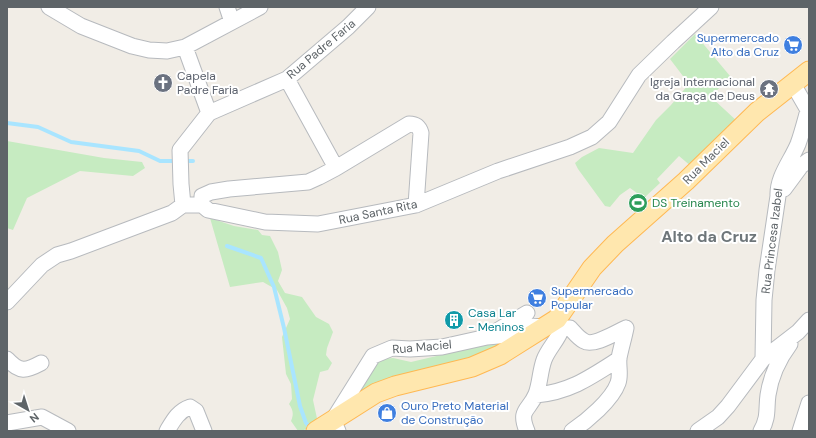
<svg xmlns="http://www.w3.org/2000/svg" width="816" height="438" font-family="'DM Sans',sans-serif">
  <rect width="100%" height="100%" fill="#f1ede6"/>
  <path fill="#c6ebc1" d="M695 34 730 76 711 97 738 122 692 167 679 156 657 179 660 183 644 198 630 188 620 195 610 207 605 206 578 169 575 163 582 157 599 148 633 153 656 120 671 105 689 84 670 59Z
    M7 141 104 158 142 162 145 168 133 176 80 171 27 198 13 230 7 228Z
    M210 218 234 226 258 230 262 235 270 236 278 252 282 270 278 281 285 293 302 297 316 317 329 324 333 332 327 348 326 355 332 363 328 370 320 372 313 400 318 423 302 431H298L291 421C294 414 293 410 289 404L292 399 291 384 286 374 282 337 290 319 287 308 277 290 263 282 230 287Z
    M513 338 483 355 345 401 381 359 393 358 411 362Z"/>
  <g fill="none" stroke-linecap="round" stroke-linejoin="round">
    <path stroke="#a9e5ff" stroke-width="4" d="M7 123 38 127 71 142 139 151 160 161H193
      M227 246 261 258 274 287 284 328 300 406 306 423 311 429"/>
    <g stroke="#b7babe" stroke-width="17">
      <path id="minor" d="M49 7 81 26 132 46 149 50 167 51 185 47 260 7
        M227 7 232 22
        M185 47 209 113
        M336 168 409 124C416 124 419 126 421 133L416 205
        M784 189 801 166 809 160
        M183 205 181 184 180 150 209 113 287 79 348 27 368 7
        M202 205V196L211 192 229 189 308 182 319 177 336 168 287 79
        M7 302 42 265 57 255 71 251 172 213 183 205H202L208 210 265 222 318 224 416 205 498 171 570 147 592 137 609 122 639 75 673 42 711 7
        M562 328H570C574 332 578 338 584 341 593 347 617 332 626 328
        M495 332 527 313
        M7 359C20 373 26 371 41 363
        M763 359 764 300 767 270 778 196C777 177 791 161 798 144 802 133 805 121 808 110L793 84
        M536 395C570 392 591 377 619 359
        M7 423 42 417 68 431
        M167 431C173 421 178 411 190 407L196 411 204 431
        M338 431 333 420 373 356 392 348 410 349 442 347 487 337 509 335 530 326 543 327
        M527 431C518 409 529 411 536 394 540 384 540 371 544 360 548 349 558 340 562 328L557 319
        M572 431C587 421 612 400 618 383 621 375 618 366 619 358 621 348 624 338 626 328
        M698 431 718 417 728 406 763 359 798 332 809 320
        M761 431C769 417 766 409 768 395 771 375 778 360 790 344
        M800 431 809 403"/>
    </g>
    <g stroke="#ffb852" stroke-width="21">
      <path id="major" d="M316 431 376 393 395 386 472 367 500 355 557 319 592 268 615 244 686 181 757 112 809 71"/>
    </g>
    <use href="#minor" stroke="#fff" stroke-width="15"/>
    <use href="#major" stroke="#ffe7ae" stroke-width="19"/>
  </g>
  <defs>
    <g id="supermarket-disc" transform="scale(1)"><circle r="9.5" fill="#3f7fe0" stroke="#fff"/><path d="M-6-5.5h2.5l.6 2H6L4.5 2H-2.5L-4.4-4H-6ZM-1.5 3.2a1.3 1.3 0 1 0 .1 0ZM3 3.2a1.3 1.3 0 1 0 .1 0Z" fill="#fff"/></g>
    <g id="church-disc" transform="scale(1)"><circle r="9.5" fill="#6b7280" stroke="#fff"/><path d="M-1.2-6h2.4v3.5h3.3v2.4h-3.3V6h-2.4V-.1h-3.3v-2.4h3.3Z" fill="#fff"/></g>
    <g id="temple-disc" transform="scale(1)"><circle r="9.5" fill="#6b7280" stroke="#fff"/><path d="M0-6L5-2H3V0L6.5 2.5H4V6H1.5V3h-3V6H-4V2.5H-6.5L-3 0V-2H-5Z" fill="#fff"/></g>
    <g id="stadium-disc" transform="scale(1)"><circle r="9.5" fill="#2e9e5b" stroke="#fff"/><path d="M0-5a6.5 5 0 1 0 0 10a6.5 5 0 1 0 0-10ZM-3.5-1.8h7v3.6h-7Z" fill="#fff"/></g>
    <g id="building-disc" transform="scale(1)"><circle r="9.5" fill="#0f9aa8" stroke="#fff"/><path d="M-4-6H4V6H1V3H-1V6H-4ZM-2.5-4.3h1.7v1.8h-1.7ZM.8-4.3h1.7v1.8H.8ZM-2.5-1h1.7V.8h-1.7ZM.8-1h1.7V.8H.8Z" fill="#fff"/></g>
    <g id="shop-disc" transform="scale(1)"><circle r="9.5" fill="#3f7fe0" stroke="#fff"/><path d="M-5-2.5h2.3a2.7 3.5 0 0 1 5.4 0H5L5.5 6h-11ZM-1.5-2.5h3a1.5 2.3 0 0 0-3 0Z" fill="#fff"/></g>
  </defs>
  <g fill-rule="evenodd">
    <use href="#supermarket-disc" x="793" y="45"/>
    <use href="#church-disc" x="163" y="83"/>
    <use href="#temple-disc" x="769" y="89"/>
    <use href="#stadium-disc" x="638" y="203"/>
    <use href="#supermarket-disc" x="537" y="298"/>
    <use href="#building-disc" x="454" y="320"/>
    <use href="#shop-disc" x="387" y="413"/>
  </g>
  <g text-anchor="middle" stroke-width="4" stroke-linejoin="round" paint-order="stroke">
    <g font-size="12" fill="#366cbe" stroke="#fff" text-anchor="start">
      <text x="779" y="42" text-anchor="end">Supermercado<tspan x="779" dy="14">Alto da Cruz</tspan></text>
      <text x="551" y="295">Supermercado<tspan x="551" dy="14">Popular</tspan></text>
      <text x="401" y="410">Ouro Preto Material<tspan x="401" dy="14">de Construção</tspan></text>
    </g>
    <g font-size="12" fill="#5e6468" stroke="#fff">
      <text transform="translate(321 49) rotate(-40)" y="4">Rua Padre Faria</text>
      <text transform="translate(706 161) rotate(-45)" y="4">Rua Maciel</text>
      <text transform="translate(378 212) rotate(-12)" y="4">Rua Santa Rita</text>
      <text transform="translate(772 241) rotate(-83)" y="4">Rua Princesa Izabel</text>
      <text transform="translate(422 347) rotate(-5)" y="4">Rua Maciel</text>
    </g>
    <g font-size="12" fill="#5b616d" stroke="#fff" text-anchor="start">
      <text x="177" y="80">Capela<tspan x="177" dy="14">Padre Faria</tspan></text>
      <text x="755" y="86" text-anchor="end">Igreja Internacional<tspan x="755" dy="14">da Graça de Deus</tspan></text>
    </g>
    <g font-size="12" fill="#27864d" stroke="#fff" text-anchor="start">
      <text x="652" y="207">DS Treinamento</text>
    </g>
    <g font-size="12" fill="#0d838f" stroke="#fff" text-anchor="start">
      <text x="468" y="317">Casa Lar<tspan x="468" dy="14">- Meninos</tspan></text>
    </g>
    <g font-size="16" font-weight="bold" fill="#6e767a" stroke="#fff">
      <text x="709" y="242">Alto da Cruz</text>
    </g>
  </g>
  <rect width="816" height="438" fill="none" stroke="#5e6468" stroke-width="16"/>
  <g transform="translate(28 410) rotate(141)" stroke="#ffffff" stroke-width="3" paint-order="stroke">
  <path d="M0-3L7 15L0 10L-7 15Z" fill="#5e6468"/>
  <text y="-6" font-size="11" font-weight="bold" text-anchor="middle" fill="#5e6468">N</text>
  </g>
</svg>
